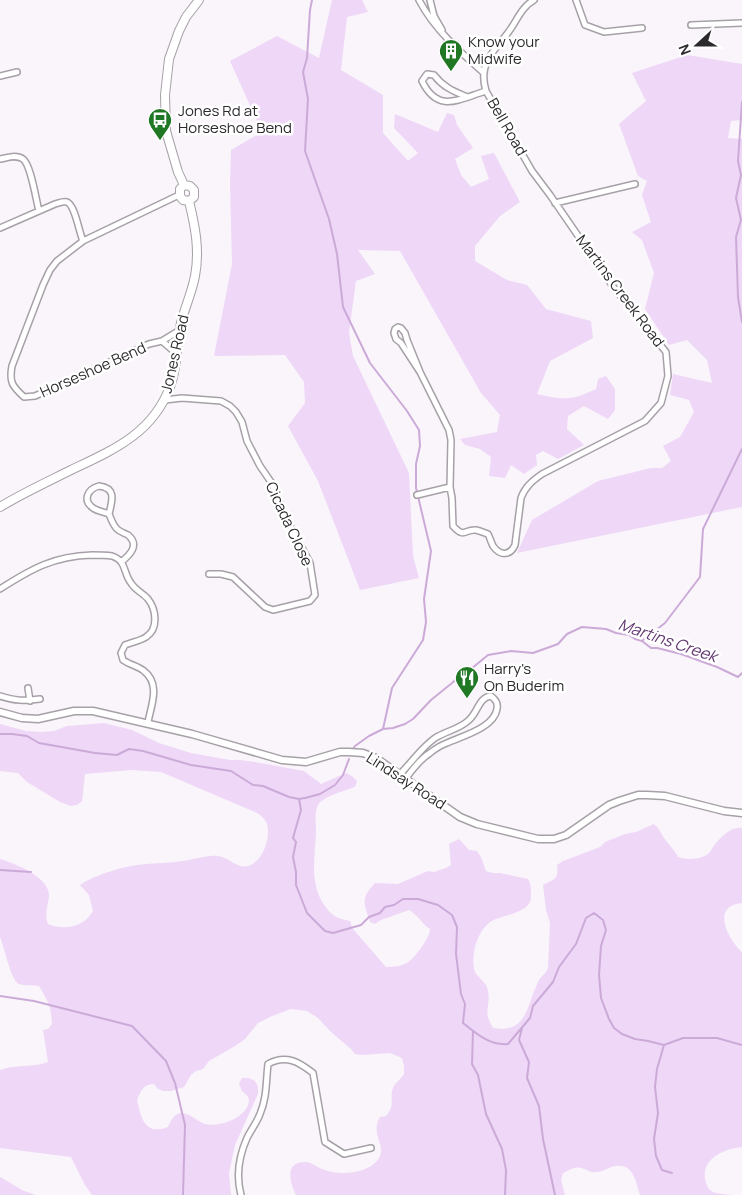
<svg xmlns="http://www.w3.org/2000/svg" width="742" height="1195" font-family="Manrope,sans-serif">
  <rect width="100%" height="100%" fill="#faf5fb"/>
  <path fill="#eed7f7" d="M332 0H362L368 12 347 17 341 70 383 95V133L408 161 418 153 394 128 395 114 438 132 447 113 454 115 457 125 473 148 455 159 461 175 471 187 489 179 481 156 494 153 520 202 500 216 475 246V261L507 280 527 285 546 309 591 321 593 338 550 361 537 394C563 400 571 401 596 389L598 379 606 376 615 389V410L608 419 584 406 568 416 567 429 584 445 558 459 543 451 536 455 537 465 524 474 511 465 505 478 489 476 491 457 480 449 465 445 460 439 497 432 500 415 481 393 400 251 358 250 375 274 356 281 349 333 353 356 409 473 413 556 419 578 360 590 318 481 288 426 305 403 304 382 285 355 214 356 232 264 230 184 231 150 262 132 230 61 277 36 319 58Z
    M687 55 742 64V120L731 121 728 138 742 139V507L517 553 532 520 598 481 651 468H662L671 461 663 446 680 437 694 412 689 400 670 395 673 374 712 383 707 360 687 340 669 345 645 309 654 273 642 240 632 232 651 222 642 195 647 181 638 176 619 124 646 101 632 73Z
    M104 723 132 730 159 743 191 753 230 760H240L255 762 304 771 321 784 346 773 352 776 357 781 355 787C346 790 322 797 318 805 314 813 316 823 316 832 315 857 309 885 325 906 328 910 331 914 336 917 340 919 346 920 350 921L353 929 386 967C393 967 401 966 407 963 414 959 430 938 430 929 422 924 418 915 409 910L381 920 375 924 370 922C364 903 360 899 375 883L398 884 428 871 434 872 446 868 451 865 449 844 459 839 469 850 477 851 481 857 486 871 493 873H500L528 879C531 884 531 888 531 894 531 894 531 901 530 902 526 913 499 916 490 922 481 929 475 942 474 953 473 958 473 967 475 972 479 979 486 981 488 991 491 1007 482 1010 493 1028 522 1033 526 1014 534 991 536 988 537 983 539 980 542 975 545 975 548 968L550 923 546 910 543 885C555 879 559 879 557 865L563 861 600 847 605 842 625 834 636 832 654 824C660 829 662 836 667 842 671 847 675 851 678 857 687 860 701 860 709 853 712 850 713 846 716 843 722 836 732 826 742 828V903C710 906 728 939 742 952V1147C724 1149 702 1158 705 1179 706 1184 708 1190 713 1192 718 1194 727 1194 733 1195H640C635 1179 633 1161 611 1167 606 1169 602 1172 596 1172 590 1173 587 1169 581 1168 575 1166 568 1171 563 1173L561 1180 565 1195H296C290 1183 284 1162 305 1162 312 1162 316 1167 322 1169 338 1176 366 1174 377 1161 389 1146 369 1135 380 1117L386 1116C396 1104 389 1099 393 1088 395 1083 401 1079 404 1074V1066L402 1058 390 1053 362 1055 355 1054 351 1049 331 1032 318 1018 307 1011 291 1009 272 1016 258 1023 245 1039 235 1046 209 1061 203 1069 196 1071 191 1075 184 1087 171 1091H163L158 1089 154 1084C143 1084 141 1091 137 1100 141 1117 144 1136 168 1127 171 1121 173 1115 180 1113 189 1112 198 1122 205 1124 219 1128 249 1117 249 1100 248 1095 245 1094 242 1091 241 1089 240 1086 239 1084L242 1078C254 1077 259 1082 258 1094L235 1145 229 1173 231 1195H92L85 1185 71 1157 0 1148V1070C16 1064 33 1068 48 1062L43 1030 48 1029 52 1024C51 1006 48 1001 39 986 33 985 25 986 19 984 11 981 4 946 0 937V859C14 863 50 877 49 896 48 906 44 914 48 924 65 931 84 927 93 911L89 895 80 885C96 874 125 866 145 864 157 863 170 863 183 861 193 860 206 855 217 856 228 856 236 869 248 866 263 862 271 837 267 824 265 819 262 816 257 813L161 772 132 770 85 774 82 801 77 805 71 806 60 802 27 782 18 773 0 771V724L26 731 41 732 54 731 67 726Z
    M0 1177 24 1191 36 1195H0Z"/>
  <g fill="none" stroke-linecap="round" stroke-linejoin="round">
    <path stroke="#ccaad8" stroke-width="2" d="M312 0 310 10 307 58 303 72 308 99 305 151 329 219 337 254 343 307 370 363 407 411 419 430 420 446 416 464V488L431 551 424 599 426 622 423 640 392 688 383 729
      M742 102 738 161 741 175 736 198 741 220 736 237 738 297 742 322
      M643 640 665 623 700 577 703 529 742 449
      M0 734H12L27 736 39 743 95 753 117 755 129 749 143 751 191 765 231 771 253 785 263 786 289 797 299 799 305 798 320 794 335 785 343 775 349 759
      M353 749 355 746 369 736 383 729 393 728 405 724 413 719 431 700 452 683 461 675 471 669 488 655 511 651 533 653 558 644 567 634 582 627 606 629 616 633 629 635 635 639 642 641 651 648H657L681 654 717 667 738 677 742 673
      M299 799 301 810 293 838 296 842 293 857 296 872V885L307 913 325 931 333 933 361 925 369 917 380 913 385 907 394 905 403 899H418L438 905 452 915 457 927 456 954 461 994 465 1004 463 1023C477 1034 490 1046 508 1044L530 1018 533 1006 553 982 559 967 576 944 586 918 594 913 603 920 606 930 601 946 599 975 601 998 609 1019 614 1028 622 1034 635 1039 648 1041 664 1045 683 1038H717L742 1045
      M0 870 31 872
      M0 996 34 1001 132 1026 166 1061 175 1083 185 1125 183 1195
      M522 1028 519 1040 529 1062 527 1078 539 1106 543 1139 555 1195
      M473 1031 472 1064 478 1075 486 1114 502 1149 506 1170 505 1195
      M664 1045 657 1069 655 1087 658 1113 654 1139 656 1156 662 1170 672 1173"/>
    <g stroke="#a6a1a7" stroke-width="8">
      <path id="minor" d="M419 0C434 29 460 52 484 73
        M430 0 434 16 442 30
        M576 0 585 25 604 32 642 28
        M691 25 742 23
        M0 76 17 72
        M467 97C453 91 443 87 434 75L427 74 422 81C438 114 459 99 486 91
        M0 159C7 158 16 154 23 159 31 165 36 200 39 211
        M179 195 83 241 57 261 50 270 43 285 12 366C9 382 12 386 24 397L35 396 149 344 162 341 180 330
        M555 203 635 184
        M0 228 55 204C59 203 63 201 67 202 75 205 79 232 83 241
        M162 341 177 354
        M420 372 407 340 405 333 401 328 398 327 395 329 394 333 396 339 401 343 420 372 449 430 451 440 450 487 452 498 453 526C465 539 464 529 476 530 480 531 485 533 488 534 490 538 491 542 493 546 500 556 510 556 515 545L521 498C525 487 532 481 542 474L645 421 661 403 668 376 666 352 614 288 550 195 532 171 486 91C483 81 483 69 488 60 492 51 501 42 507 34 516 23 521 7 534 0
        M165 400 182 398 221 401 230 406 236 412 242 422 247 441 260 466 271 482 288 522 310 563 315 595 310 601 273 610 265 607 233 577 221 574H209
        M99 486C117 488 112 501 109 514 104 512 97 511 93 508 82 500 88 489 99 486Z
        M417 495 450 487
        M109 514C111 519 113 525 117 529 120 532 124 533 128 535 140 545 130 555 121 562
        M0 589C31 569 54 556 92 555 99 555 105 555 112 556 127 561 123 573 131 583 135 590 143 593 148 599 156 609 159 629 146 637 140 641 132 642 125 645L121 653 123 660C130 665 138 666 144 671 161 684 151 706 148 722
        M28 688 30 701
        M0 696C16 701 23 701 40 699
        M400 774C412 762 421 748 435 738 446 731 460 729 469 720 478 712 479 697 491 696 496 700 498 703 497 709 494 728 462 736 447 743 441 745 435 749 430 753 420 759 413 769 406 778
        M241 1195C236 1176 239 1156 247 1138 251 1130 257 1122 260 1114 267 1098 266 1081 268 1064 286 1054 299 1062 313 1073L325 1142 344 1154 371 1148"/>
    </g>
    <g stroke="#a6a1a7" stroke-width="9">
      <path id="tertiary" d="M0 712 22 718 38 719 74 711H93L192 734 282 760 306 762 340 752H349L363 753 376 758 460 817 477 824 538 839H554L566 835 609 805 619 801 638 795H647L665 796 724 811 742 813"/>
    </g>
    <g stroke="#a6a1a7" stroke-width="10">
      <path id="secondary" d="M184 185 178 172 166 131 165 95 169 59 179 31 186 17 199 0
        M184 185 190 186 194 190V197L189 201
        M184 185 180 189V196L183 200 189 201
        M0 507C23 493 47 482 71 470 113 450 152 434 170 387 178 367 176 344 181 323 185 307 192 292 195 276 200 250 195 226 189 201"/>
    </g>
    <use href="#minor" stroke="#fff" stroke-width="5"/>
    <use href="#tertiary" stroke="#fff" stroke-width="6"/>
    <use href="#secondary" stroke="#fff" stroke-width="8"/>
  </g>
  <defs>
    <g id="building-pin" transform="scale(1.25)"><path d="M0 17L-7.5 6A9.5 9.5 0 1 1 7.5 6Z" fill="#207825" stroke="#fff"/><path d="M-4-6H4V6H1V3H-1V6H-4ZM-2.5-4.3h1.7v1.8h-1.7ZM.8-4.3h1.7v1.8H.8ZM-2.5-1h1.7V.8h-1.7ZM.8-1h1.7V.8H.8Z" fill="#fff"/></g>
    <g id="bus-pin" transform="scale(1.25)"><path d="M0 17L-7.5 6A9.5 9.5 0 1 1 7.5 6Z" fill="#207825" stroke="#fff"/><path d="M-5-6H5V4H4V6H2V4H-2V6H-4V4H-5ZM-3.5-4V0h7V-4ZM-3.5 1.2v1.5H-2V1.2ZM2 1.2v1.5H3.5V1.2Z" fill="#fff"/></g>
    <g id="restaurant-pin" transform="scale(1.25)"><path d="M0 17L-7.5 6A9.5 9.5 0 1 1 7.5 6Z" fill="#207825" stroke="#fff"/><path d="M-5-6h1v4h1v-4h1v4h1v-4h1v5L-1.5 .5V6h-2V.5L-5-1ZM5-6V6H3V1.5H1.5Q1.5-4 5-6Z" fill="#fff"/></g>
  </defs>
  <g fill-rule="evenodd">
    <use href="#building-pin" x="451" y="51"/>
    <use href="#bus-pin" x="160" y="120"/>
    <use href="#restaurant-pin" x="467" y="678"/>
  </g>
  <g text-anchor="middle" stroke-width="5" stroke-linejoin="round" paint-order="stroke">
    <g font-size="15" fill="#2c2a2d" stroke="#fff" text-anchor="start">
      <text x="468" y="47">Know your<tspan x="468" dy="17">Midwife</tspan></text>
      <text x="178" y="116">Jones Rd at<tspan x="178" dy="17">Horseshoe Bend</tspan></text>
      <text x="484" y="674">Harry's<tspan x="484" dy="17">On Buderim</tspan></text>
    </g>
    <g font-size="15" fill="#2c2a2d" stroke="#fff">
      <text transform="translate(507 127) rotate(60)" y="5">Bell Road</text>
      <text transform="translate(620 291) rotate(53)" y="5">Martins Creek Road</text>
      <text transform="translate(175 354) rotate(-77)" y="5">Jones Road</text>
      <text transform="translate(93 370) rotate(-24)" y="5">Horseshoe Bend</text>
      <text transform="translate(289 524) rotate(65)" y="5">Cicada Close</text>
      <text transform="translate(406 781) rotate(33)" y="5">Lindsay Road</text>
    </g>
    <g font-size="16" font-style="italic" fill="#643973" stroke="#fff">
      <text transform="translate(668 640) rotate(19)" y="6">Martins Creek</text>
    </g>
  </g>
  <g transform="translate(697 45) rotate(249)" stroke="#ffffff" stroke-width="4" paint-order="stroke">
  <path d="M0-4L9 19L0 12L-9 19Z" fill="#2c2a2d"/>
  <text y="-8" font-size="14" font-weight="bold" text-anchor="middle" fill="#2c2a2d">N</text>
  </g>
</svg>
